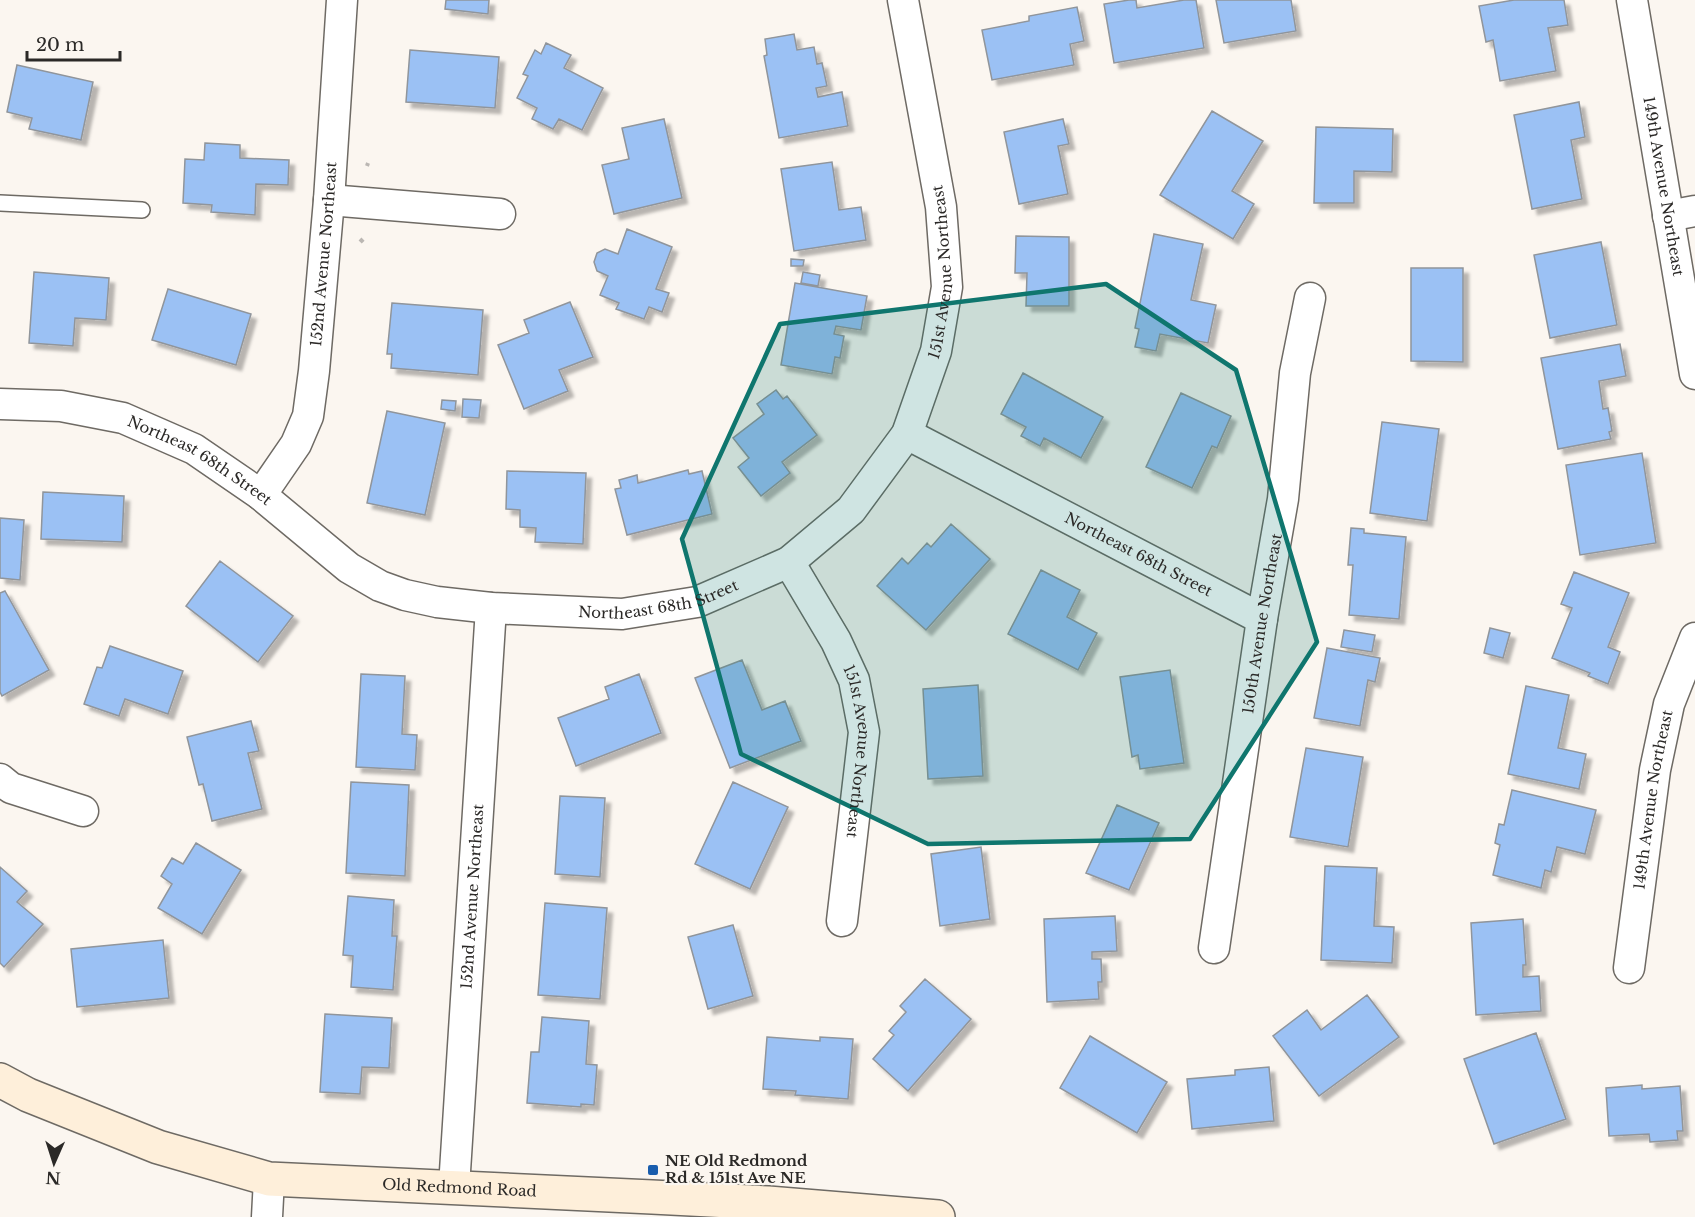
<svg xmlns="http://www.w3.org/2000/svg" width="1695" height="1217" font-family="'Libre Baskerville',serif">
  <defs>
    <filter id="shadow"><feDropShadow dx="5.5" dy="5.5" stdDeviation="1.5" flood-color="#0004"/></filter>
  </defs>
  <rect width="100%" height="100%" fill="#fbf6f0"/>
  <path fill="#9bc1f4" stroke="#90959b" stroke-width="1.5" filter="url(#shadow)" d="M446 0H489L488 14 445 9Z
    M1129 0H1136L1137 8 1184 0H1196L1204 48 1114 63 1104 4Z
    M1216 0H1291L1296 31 1224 43Z
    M1514 0H1564L1568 25 1548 28 1556 71 1500 81 1493 40 1486 42 1479 6Z
    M1077 7 1084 41 1070 44 1074 65 992 80 982 30 1029 21V16Z
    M794 34 797 50 814 47 817 64 822 63 827 86 816 88 818 97 842 92 848 126 779 138 764 56 767 55 765 39Z
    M546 43 571 55 564 68 603 88 582 130 559 119 553 129 532 119 537 108 517 98 528 76 523 74 535 50 541 54Z
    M410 50 499 57 495 108 406 102Z
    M17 65 93 82 81 140 29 129 32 118 7 112Z
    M1579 102 1585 137 1571 140 1582 199 1532 209 1514 115Z
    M1212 111 1263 141 1232 191 1254 204 1233 239 1160 195Z
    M664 119 682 198 614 214 602 165 629 159 622 128Z
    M1063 119 1069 144 1058 146 1068 194 1019 204 1004 132Z
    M1316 127 1393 129 1392 172 1354 171V203H1314Z
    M205 143 240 145V158L289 160 288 185 256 184 255 215 211 212 212 205 183 203 185 159 204 160Z
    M832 162 839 210 861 207 866 240 794 251 781 169Z
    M627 229 672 247 656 289 669 293 662 312 649 307 644 319 616 309 619 303 600 295 608 276 597 271 594 262 597 253 605 249 618 254Z
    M1154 234 1203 244 1191 300 1216 305 1208 343 1160 334 1156 351 1135 347 1139 329 1135 328Z
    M1016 236 1069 237V306H1026L1027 273H1015Z
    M1601 242 1617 325 1550 338 1534 255Z
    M791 259 804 260 803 266H791Z
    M1411 268H1463V362L1411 361Z
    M34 272 109 278 106 320 75 318 73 346 29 343Z
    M803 272 820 275 818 286 801 283Z
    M795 283 867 296 861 330 836 326 834 334 844 336 840 358 835 357 832 374 781 365Z
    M168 289 251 314 236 365 152 340Z
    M570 302 593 357 559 370 568 391 524 409 498 345 529 333 524 320Z
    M392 303 483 310 478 375 391 368 392 354H387Z
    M1620 344 1626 376 1599 381 1603 409 1608 408 1612 431 1609 432 1611 439 1558 449 1541 358Z
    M1023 373 1103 417 1081 458 1044 438 1040 446 1021 436 1026 427 1001 414Z
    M776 390 783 399 787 396 817 435 782 462 790 473 761 496 738 467 749 458 733 438 764 414 757 404Z
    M1181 393 1231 416 1217 448 1212 446 1192 488 1146 467Z
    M463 399 481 400 479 418 462 417Z
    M442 400 456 401 455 411 441 409Z
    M387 411 445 423 425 515 367 503Z
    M1382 422 1439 429 1427 521 1370 513Z
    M1642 453 1656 543 1580 555 1566 465Z
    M688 470 689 474 702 471 712 514 627 535 615 489 621 488 619 480 637 475 638 483Z
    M507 471 586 473 583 544 535 542 536 528 520 527V510L506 509Z
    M43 492 124 496 122 542 41 539Z
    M0 518 24 520 20 580 0 578Z
    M951 524 990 559 926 630 877 586 902 558 908 564 927 543 931 547Z
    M1351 528 1364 529V533L1406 537 1399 619 1349 615 1353 565H1348Z
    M220 561 293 616 258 662 186 606Z
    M1041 570 1080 590 1067 617 1097 633 1078 670 1008 634Z
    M1574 572 1629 593 1608 647 1620 652 1608 684 1588 676 1590 673 1552 658 1572 608 1561 604Z
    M5 591 49 670 2 696 0 692V593Z
    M1490 628 1510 633 1503 658 1484 653Z
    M1344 630 1375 635 1372 652 1341 647Z
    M110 646 183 671 168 714 125 699 119 716 84 704 97 667 102 668Z
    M1327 648 1380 658 1375 682 1368 680 1360 726 1314 718Z
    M742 660 762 710 785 701 801 741 730 768 695 678Z
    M1170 670 1184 763 1140 769 1138 755 1132 757 1120 677Z
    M361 674 405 676 402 734 417 735 415 770 356 767Z
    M639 674 661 733 576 766 558 718 609 699 605 687Z
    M978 685 983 776 928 779 923 689Z
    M1526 686 1569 695 1558 748 1586 754 1579 789 1508 774Z
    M251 721 259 751 248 753 262 809 212 821 203 784 199 785 187 737Z
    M1306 748 1363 757 1348 847 1290 837Z
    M351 782 409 785 405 876 346 873Z
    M733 782 788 807 750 889 695 864Z
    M1512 790 1596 810 1585 854 1557 847 1551 872 1545 870 1541 888 1493 875 1500 845 1495 843 1499 824 1504 825Z
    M560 796 605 798 600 877 555 874Z
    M1117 805 1159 823 1129 890 1086 873Z
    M196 843 241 870 202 934 158 908 172 884 161 876 172 858 183 864Z
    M981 847 990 919 940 926 931 854Z
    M1325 866 1377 868 1374 926 1394 927 1392 963 1321 960Z
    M0 867 27 891 17 902 43 924 4 967 0 963Z
    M348 896 394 900 392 936H397L393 990 351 987 353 956 343 955Z
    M545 903 607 908 600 999 538 995Z
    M1115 916 1117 951 1092 952V959H1101L1102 982H1098L1099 999 1047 1002 1044 919Z
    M1523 919 1526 965H1523V977L1539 976 1541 1011 1476 1015 1471 923Z
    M733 925 753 996 708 1009 688 937Z
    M163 940 169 998 77 1007 71 949Z
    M925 979 971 1019 908 1091 873 1059 894 1035 889 1031 906 1012 900 1006Z
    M1367 995 1399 1037 1319 1096 1273 1036 1307 1010 1321 1030Z
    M325 1014 392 1018 389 1068 362 1067 360 1094 320 1092Z
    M542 1017 589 1021 586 1064 597 1065 594 1105 581 1104V1107L527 1103 531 1052H539Z
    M1536 1033 1566 1119 1494 1144 1464 1059Z
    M1090 1036 1167 1082 1137 1133 1060 1088Z
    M767 1037 820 1041V1037L853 1039 848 1099 795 1095 796 1091 763 1089Z
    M1269 1067 1274 1121 1192 1129 1187 1079 1235 1075V1070Z
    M1642 1085V1089L1680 1086 1683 1131H1677L1678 1140 1650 1142 1649 1134 1609 1136 1606 1088Z"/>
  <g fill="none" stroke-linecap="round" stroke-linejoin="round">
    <g stroke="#6e6a64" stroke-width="18">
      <path id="lane" d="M0 203 142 210"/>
    </g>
    <g stroke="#6e6a64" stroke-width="33">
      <g id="street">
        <path id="s1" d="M1632 0 1695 374"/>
        <path d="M329 200 500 214"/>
        <path d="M1668 216 1695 211"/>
        <path id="s2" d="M0 404 61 406 123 418 194 449 261 495 349 568 380 586 405 595 437 602 491 608 622 614 697 602 789 562 851 510 907 434 936 351 947 287 941 207 903 0"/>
        <path id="s3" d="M907 434 1262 619"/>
        <path id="s4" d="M261 495 296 444 308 416 314 371 329 200 342 0"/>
        <path id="s5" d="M789 562 836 641 854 680 864 732 842 921"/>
        <path d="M0 779 11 788 83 811"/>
        <path id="s6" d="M1214 948 1262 619 1283 499 1295 373 1310 298"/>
        <path id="s7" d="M1629 968 1655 770 1669 704 1695 638"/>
        <path id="s8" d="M454 1187 491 608"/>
        <path d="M267 1217 269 1179"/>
      </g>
    </g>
    <g stroke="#6e6a64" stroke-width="36">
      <g id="secondary">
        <path id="s9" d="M0 1080 28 1095 158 1147 269 1179 652 1197 768 1203 938 1217"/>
      </g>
    </g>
    <path stroke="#bbb7b3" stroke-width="4" stroke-dasharray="4.5 3" stroke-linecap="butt" d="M367 166 368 163
      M360 239 364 243"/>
    <use href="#lane" stroke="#fff" stroke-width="15"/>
    <use href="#street" stroke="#fff" stroke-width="30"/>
    <use href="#secondary" stroke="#feefda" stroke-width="33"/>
  </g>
  <path fill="#0f766e" fill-opacity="0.2" stroke="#0f766e" stroke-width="4.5" stroke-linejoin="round" d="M1106 284 1236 370 1317 642 1190 839 928 844 741 754 682 539 780 324Z"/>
  <rect fill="#195dad" stroke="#fbf6f0" stroke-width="2" x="647" y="1164" width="12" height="12" rx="3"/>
  <g text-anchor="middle" stroke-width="4.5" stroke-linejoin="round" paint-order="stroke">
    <g font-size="15" fill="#2b2927" stroke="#fbf6f0">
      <text dy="5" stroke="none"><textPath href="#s1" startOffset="189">149th Avenue Northeast</textPath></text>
      <text dy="5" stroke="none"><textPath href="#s4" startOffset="255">152nd Avenue Northeast</textPath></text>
      <text dy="5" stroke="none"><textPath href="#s2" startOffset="1197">151st Avenue Northeast</textPath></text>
      <text dy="5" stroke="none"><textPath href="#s2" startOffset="212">Northeast 68th Street</textPath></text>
      <text dy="5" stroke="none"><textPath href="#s3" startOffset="261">Northeast 68th Street</textPath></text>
      <text dy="5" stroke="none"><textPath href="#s2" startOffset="716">Northeast 68th Street</textPath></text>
      <text dy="5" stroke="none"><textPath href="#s6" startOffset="328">150th Avenue Northeast</textPath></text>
      <text dy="5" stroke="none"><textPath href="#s5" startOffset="207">151st Avenue Northeast</textPath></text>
      <text dy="5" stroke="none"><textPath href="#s7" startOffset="170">149th Avenue Northeast</textPath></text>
      <text dy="5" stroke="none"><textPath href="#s8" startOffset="291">152nd Avenue Northeast</textPath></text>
      <text dy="5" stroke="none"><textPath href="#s9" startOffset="478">Old Redmond Road</textPath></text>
    </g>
    <g font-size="15" font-weight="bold" fill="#2b2927" stroke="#fbf6f0" text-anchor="start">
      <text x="665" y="1166">NE Old Redmond<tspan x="665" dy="17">Rd &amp; 151st Ave NE</tspan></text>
    </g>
  </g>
  <g transform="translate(54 1163) rotate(183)" stroke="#fbf6f0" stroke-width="4.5" paint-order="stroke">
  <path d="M0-4.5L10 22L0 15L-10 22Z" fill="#2b2927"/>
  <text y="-9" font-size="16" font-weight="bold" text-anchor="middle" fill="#2b2927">N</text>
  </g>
  <path d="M27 51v9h93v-9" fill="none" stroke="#2b2927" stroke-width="3"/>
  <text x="36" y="51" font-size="18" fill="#2b2927" stroke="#fbf6f0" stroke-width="4.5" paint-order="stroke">20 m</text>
</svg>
